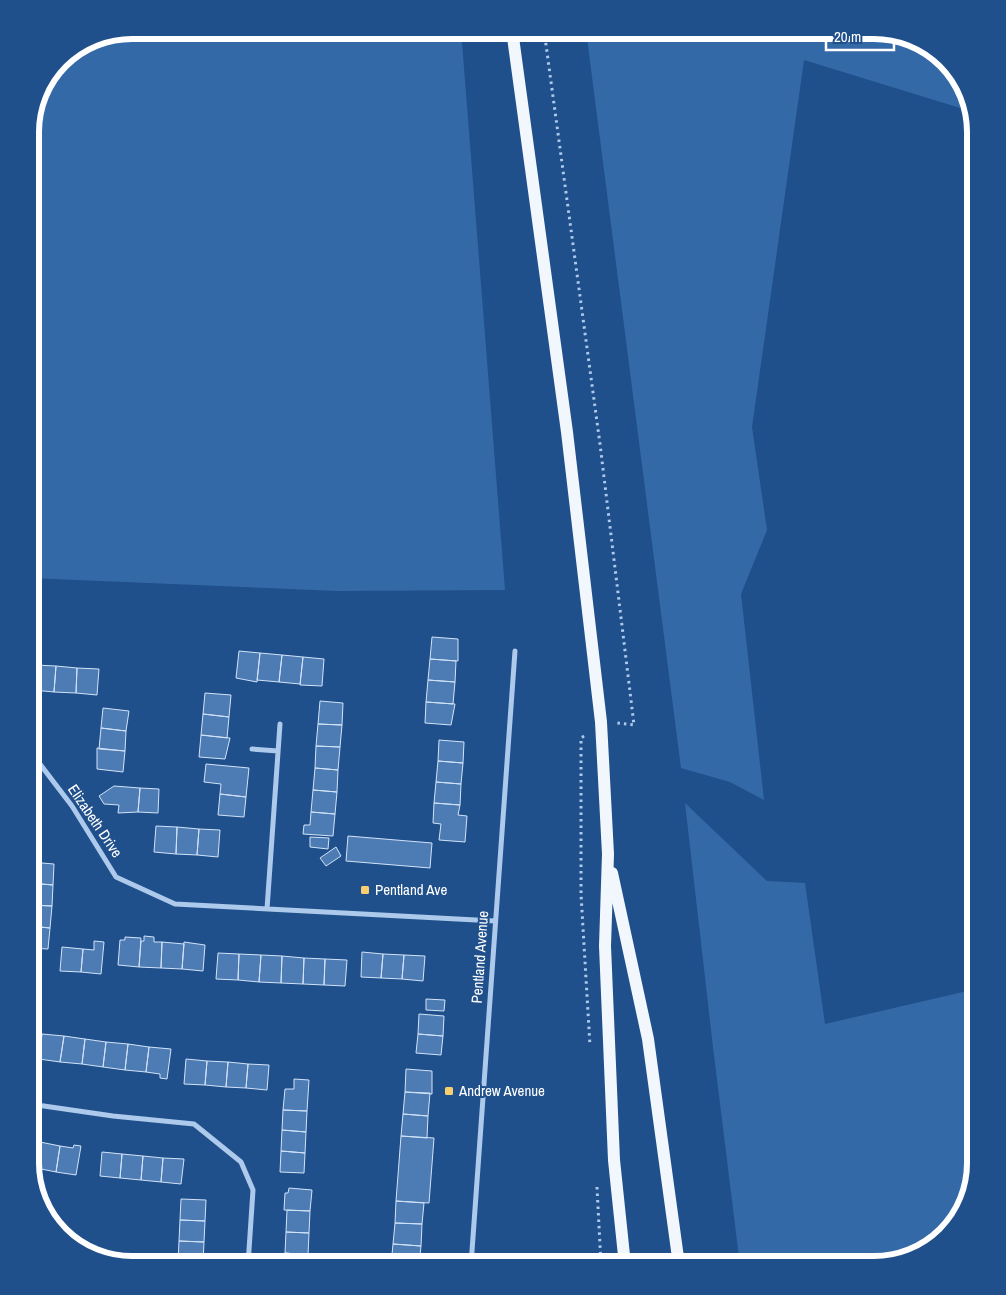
<svg xmlns="http://www.w3.org/2000/svg" width="1006" height="1295" font-family="'Archivo Narrow',sans-serif">
  <rect width="100%" height="100%" fill="#20508b"/>
  <path fill="#3469a8" d="M132 30H461L505 590 336 591 30 578V125L40 87 64 55 93 38Z
    M586 30H881L925 43 959 75 970 111 804 60 752 427 767 530 741 594 764 800 730 782 681 768Z
    M685 803 767 881 805 883 825 1024 976 989V1164L963 1214 931 1248 875 1265H740L713 1047Z"/>
  <path fill="#4d7bb4" stroke="#d2e3f8" d="M432 637 458 639V661L430 659Z
    M239 651 260 653 257 682 236 678Z
    M260 653 282 655 279 682 257 680Z
    M282 655 303 657 300 684 279 682Z
    M303 657 324 659 322 686 300 685Z
    M430 659 456 661 455 682 428 680Z
    M30 664 35 665 33 690H30Z
    M35 665 56 666 54 692 33 690Z
    M56 666 77 668 76 693 54 692Z
    M77 668 99 669 97 695 76 693Z
    M428 680 455 682 453 704 426 702Z
    M205 693 231 695 229 717 203 714Z
    M320 701 343 703 342 725 318 724Z
    M426 702 455 704 451 725 425 723Z
    M103 708 129 711 126 731 101 728Z
    M203 714 229 717 227 738 201 735Z
    M318 724 342 725 340 747 316 746Z
    M101 728 126 731 125 751 99 749Z
    M201 735 230 738 225 759 199 757Z
    M439 740 464 742 463 763 438 761Z
    M316 746 340 747 338 770 315 768Z
    M97 748 125 751 123 772 97 769Z
    M438 761 463 763 461 784 436 782Z
    M206 764 249 768 246 797 220 794 221 784 204 782Z
    M315 768 338 770 337 792 313 790Z
    M436 782 461 784 460 805 434 803Z
    M114 786 140 788 138 812 118 813 119 805 104 804 99 796Z
    M140 788 159 789 158 813 138 812Z
    M313 790 337 792 335 814 311 812Z
    M220 794 246 797 244 817 218 815Z
    M434 803 460 805 458 815 467 816 465 842 439 840 441 824 433 823Z
    M311 812 335 814 333 836 303 834 304 825H310Z
    M156 826 177 827 176 854 154 852Z
    M177 827 199 829 197 855 176 854Z
    M199 829 220 830 218 857 197 855Z
    M348 836 432 843 430 868 346 861Z
    M310 837 329 838 328 849 310 847Z
    M336 847 341 856 326 866 320 858Z
    M30 862 54 864 53 885 30 883Z
    M30 883 53 885 52 906 30 905Z
    M30 905 52 906 50 928 30 926Z
    M30 926 50 928 48 949 30 948Z
    M144 936 154 937V942H162L161 968 139 967 141 941H144Z
    M125 937 141 938 139 967 118 965 120 940H125Z
    M94 941 104 942 101 974 81 972 83 949 94 950Z
    M162 942 184 944 182 969 161 968Z
    M184 942 205 945 203 971 182 969Z
    M62 947 83 949 81 972 60 971Z
    M362 952 383 954 381 978 361 977Z
    M218 953 239 954 238 980 216 979Z
    M239 954 261 955 259 982 238 980Z
    M383 954 404 955 402 979 381 978Z
    M261 955 282 956 281 983 259 982Z
    M404 955 425 956 423 981 402 979Z
    M282 956 304 958 303 984 281 983Z
    M304 958 325 959 324 985 303 984Z
    M325 959 347 960 345 986 324 985Z
    M426 999 445 1000 444 1011 426 1010Z
    M419 1014 444 1016 443 1036 418 1034Z
    M42 1034 64 1036 60 1062 39 1059Z
    M418 1034 443 1036 441 1055 416 1053Z
    M64 1036 85 1039 82 1064 60 1062Z
    M85 1039 106 1042 103 1067 82 1064Z
    M106 1042 128 1044 125 1070 103 1067Z
    M128 1044 149 1047 146 1072 125 1070Z
    M149 1047 171 1049 167 1079 160 1078V1074L146 1072Z
    M186 1059 207 1061 205 1085 184 1084Z
    M207 1061 228 1062 226 1087 205 1085Z
    M228 1062 248 1064 246 1088 226 1087Z
    M248 1064 269 1065 267 1090 246 1088Z
    M406 1069 432 1071V1094L405 1092Z
    M294 1079 309 1080 307 1111 283 1110 285 1089H294Z
    M405 1092 430 1093 428 1116 403 1114Z
    M283 1110 307 1111 306 1132 282 1130Z
    M403 1114 428 1116 427 1138 401 1136Z
    M282 1130 306 1132 305 1153 281 1151Z
    M401 1136 434 1138 429 1203 396 1201Z
    M30 1140 40 1142 36 1168 31 1167 30 1163Z
    M40 1142 60 1146 56 1172 36 1168Z
    M74 1145 81 1146 76 1175 56 1172 60 1146 73 1148Z
    M281 1151 305 1153 304 1173 280 1172Z
    M102 1152 122 1154 120 1178 100 1176Z
    M122 1154 143 1156 141 1180 120 1178Z
    M143 1156 163 1158 161 1182 141 1180Z
    M163 1158 184 1159 181 1184 161 1182Z
    M289 1188 312 1190 310 1211 284 1210 285 1193H288Z
    M181 1199 206 1200 205 1221 180 1220Z
    M396 1201 424 1203 422 1224 395 1223Z
    M287 1210 310 1211 309 1233 286 1232Z
    M180 1220 205 1221 204 1242 179 1241Z
    M395 1223 422 1224 421 1246 393 1244Z
    M286 1232 309 1233 308 1255 285 1253Z
    M179 1241 204 1242 203 1263 178 1262Z
    M393 1244 421 1246 420 1256 425 1257 424 1265H391Z
    M285 1253 308 1255 307 1265H284Z"/>
  <g fill="none" stroke-linecap="round" stroke-linejoin="round">
    <path stroke="#adc9eb" stroke-width="3" stroke-dasharray="2.5 4" stroke-linecap="butt" d="M544 30 600 444 634 725 617 723
      M584 736 581 738V894L590 1046
      M597 1187 601 1265"/>
    <path stroke="#adc9eb" stroke-width="5" d="M252 749 278 751
      M30 751 72 806 116 877 175 904 495 921
      M267 909 280 724
      M30 1104 113 1116 194 1124 241 1162 253 1190 248 1265
      M471 1265 515 651"/>
    <path stroke="#f2f7fe" stroke-width="12" d="M512 30 567 432 601 722 608 854 605 946 614 1160 625 1265
      M612 873 648 1039 679 1265"/>
  </g>
  <g fill="#f8cf6e" stroke="#20508b" stroke-width="2">
    <rect x="360" y="885" width="10" height="10" rx="2.5"/>
    <rect x="444" y="1086" width="10" height="10" rx="2.5"/>
  </g>
  <g text-anchor="middle" stroke-width="4" stroke-linejoin="round" paint-order="stroke">
    <g font-size="15" fill="#fff" stroke="#20508b">
      <text transform="translate(95 821) rotate(56)" y="5">Elizabeth Drive</text>
      <text transform="translate(480 957) rotate(-86)" y="5">Pentland Avenue</text>
    </g>
    <g font-size="15" fill="#fff" stroke="#20508b" text-anchor="start">
      <text x="375" y="895">Pentland Ave</text>
      <text x="459" y="1096">Andrew Avenue</text>
    </g>
  </g>
  <path d="M0 0H1006V1295H0ZM132 39H874A93 93 0 0 1 967 132V1163A93 93 0 0 1 874 1256H132A93 93 0 0 1 39 1163V132A93 93 0 0 1 132 39Z" fill="#20508b" fill-rule="evenodd"/>
  <path fill="none" stroke="#fff" stroke-width="6" d="M132 39H874A93 93 0 0 1 967 132V1163A93 93 0 0 1 874 1256H132A93 93 0 0 1 39 1163V132A93 93 0 0 1 132 39Z"/>
  <path d="M826 42v8h68v-8" fill="none" stroke="#ffffff" stroke-width="2.5"/>
  <text x="834" y="42" font-size="15" fill="#ffffff" stroke="#20508b" stroke-width="4" paint-order="stroke">20 m</text>
</svg>
